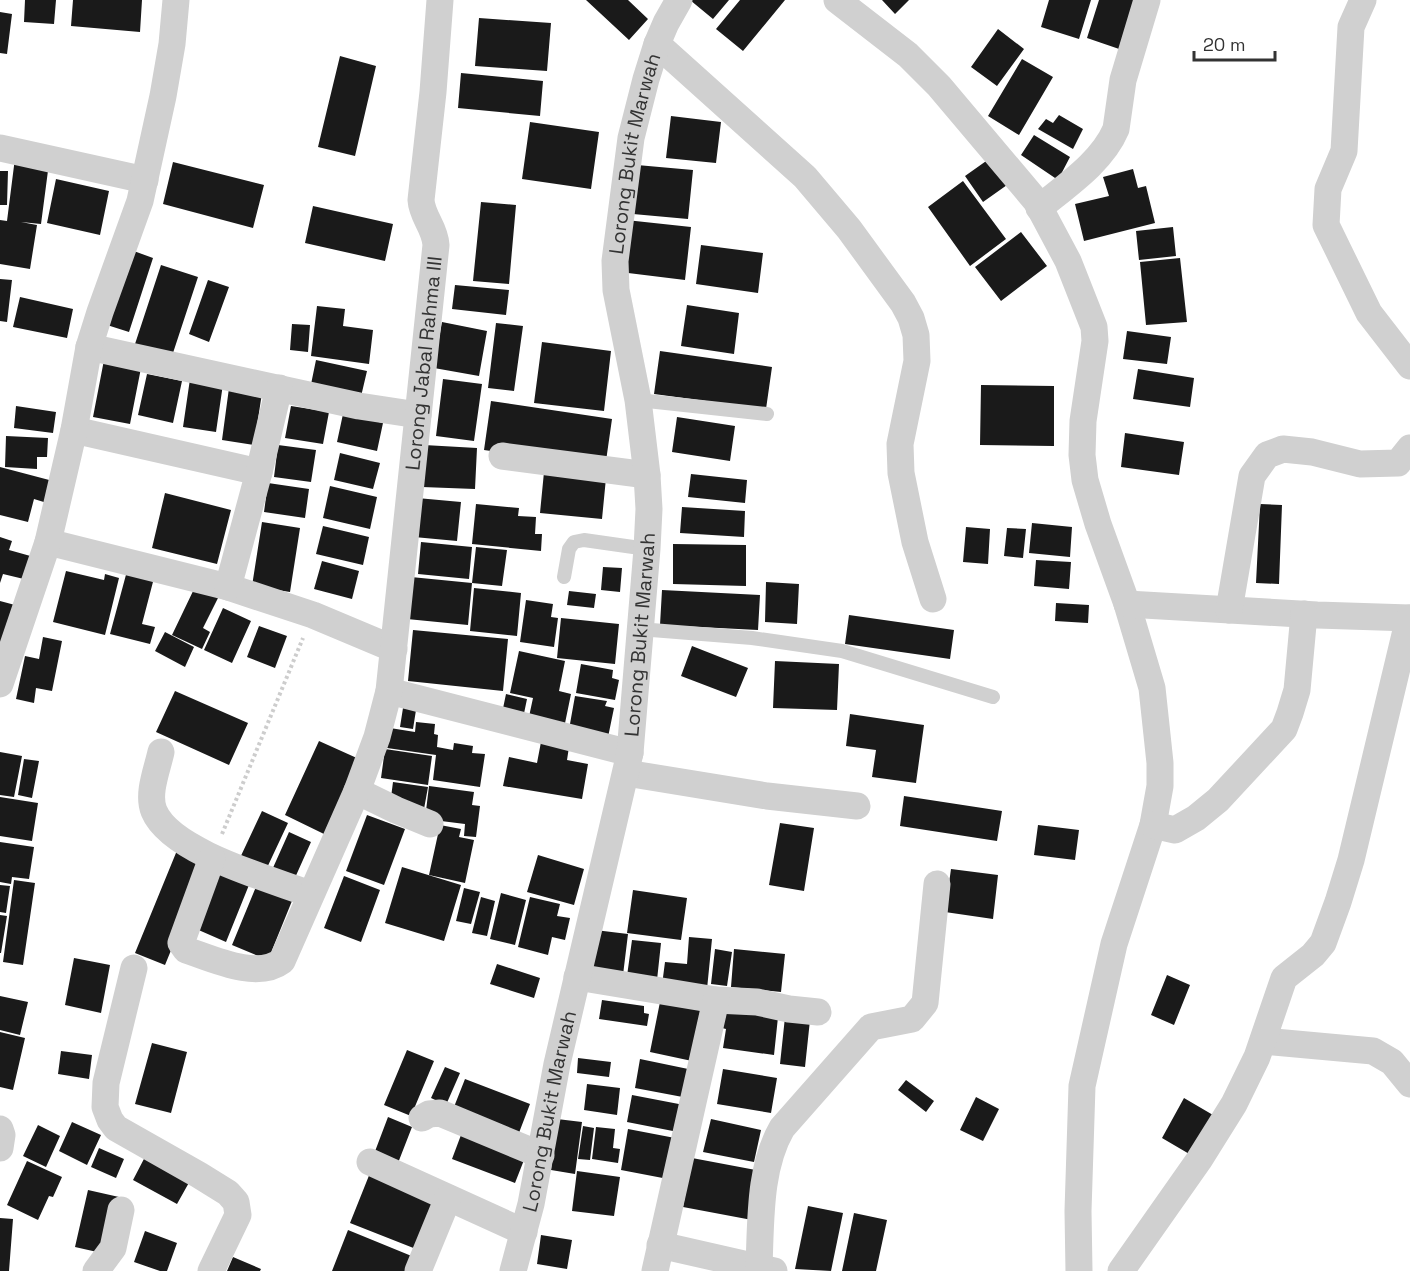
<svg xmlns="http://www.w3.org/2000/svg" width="1410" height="1271" font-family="'Space Grotesk',sans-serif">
  <rect width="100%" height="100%" fill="#fff"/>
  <path fill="#1a1a1a" d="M25 0H56L54 24 24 22Z
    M73 0H142L140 32 71 26Z
    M586 0H628L648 19 629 40Z
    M690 0H729L713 19Z
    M740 0H785L743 51 716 29Z
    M882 0H909L895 14Z
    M1049 0H1091L1079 39 1041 27Z
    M1099 0H1138L1125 51 1087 38Z
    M0 12 12 14 7 54 0 53Z
    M479 18 551 23 547 71 475 66Z
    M998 29 1024 49 997 86 971 67Z
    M340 56 376 66 355 156 318 147Z
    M1022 59 1053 77 1019 135 988 116Z
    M461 73 543 81 540 116 458 108Z
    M1059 115 1083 129 1073 149 1038 129 1046 119 1053 123Z
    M671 116 721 122 716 163 666 158Z
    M530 122 599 132 591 189 522 179Z
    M1034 135 1070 157 1058 180 1021 155Z
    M15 158 49 163 41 224 21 222 37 225 30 269 0 264V220L7 221Z
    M989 159 1007 185 983 202 965 176Z
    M173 162 264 185 253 228 163 204Z
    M637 165 693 170 688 219 633 214Z
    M1133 169 1138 188 1146 186 1155 223 1084 241 1075 204 1109 196 1103 177Z
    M0 171H8L7 205H0Z
    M56 179 109 191 100 235 47 223Z
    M963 181 1006 239 970 266 928 207Z
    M481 202 516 205 509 284 473 281Z
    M313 206 393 224 385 261 305 243Z
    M626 220 691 227 685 280 620 272Z
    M1173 227 1176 256 1139 260 1136 231Z
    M1021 232 1047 266 1001 301 975 267Z
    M701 245 763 253 758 293 696 284Z
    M131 250 153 258 129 332 107 325Z
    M1180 258 1187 322 1146 325 1140 262Z
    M161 265 198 277 172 356 135 344Z
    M0 279 12 280 7 322 0 321Z
    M208 280 229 287 209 342 189 334Z
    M455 285 509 290 506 315 452 309Z
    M20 297 73 309 67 338 13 327Z
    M687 305 739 313 734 354 681 346Z
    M317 306 345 309 343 326 373 330 369 364 311 356Z
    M442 322 487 331 479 376 434 368Z
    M496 323 523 326 514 391 488 388Z
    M292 324 310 325 308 352 290 350Z
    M1127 331 1171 337 1167 364 1123 359Z
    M542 342 611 351 604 411 534 403Z
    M660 351 772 367 766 409 654 394Z
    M104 360 141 368 130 424 93 417Z
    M316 360 367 371 359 405 309 394Z
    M1138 369 1194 378 1190 407 1133 399Z
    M147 374 182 381 173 423 138 415Z
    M190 379 223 384 216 432 183 427Z
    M443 379 482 384 474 441 436 436Z
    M981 385 1054 386V446L980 445Z
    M229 388 262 393 254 445 222 440Z
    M491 401 612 419 605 468 484 450Z
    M16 406 56 412 53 433 14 428Z
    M291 406 329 412 323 444 285 438Z
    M343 414 383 423 377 451 337 442Z
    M677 417 735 426 730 461 672 452Z
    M1125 433 1184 442 1179 475 1121 467Z
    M6 436 48 438 47 457H37V469L5 467Z
    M278 445 316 450 311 482 274 477Z
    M424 445 477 448 475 489 422 487Z
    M340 453 380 463 373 489 334 480Z
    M0 467 53 481 47 503 34 499 28 522 0 515Z
    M544 472 606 478 602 519 540 513Z
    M691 474 747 480 745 503 688 497Z
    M268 483 309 489 305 518 264 512Z
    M330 486 377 497 370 529 323 518Z
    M165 493 231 510 217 564 152 548Z
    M417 498 461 502 457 541 414 537Z
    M476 504 519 508 518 516 536 517 535 534H542L541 551 472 544Z
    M1260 504 1282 505 1279 584 1256 583Z
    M682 507 745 511 744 537 680 533Z
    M262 522 300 528 290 592 252 586Z
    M1032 523 1072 527 1070 557 1029 553Z
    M323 526 369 537 363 565 316 554Z
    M966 527 990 529 988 564 963 562Z
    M1007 528 1026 529 1023 558 1004 556Z
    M0 537 12 541 9 550 34 557 28 580 3 574 0 583Z
    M421 542 472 547 469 579 418 574Z
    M673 544 746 545V586L673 584Z
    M476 547 507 550 502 586 472 583 468 625 407 619 411 577 472 583Z
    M1036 560 1071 562 1069 589 1034 586Z
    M322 561 359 571 352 599 314 589Z
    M603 567 622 568 620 592 601 590Z
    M66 571 104 580 105 574 119 578 105 635 53 622Z
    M127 571 154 578 142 624 155 627 150 644 110 634Z
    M766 582 799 584 797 624 765 622Z
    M195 587 218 598 203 628 210 632 202 649 172 635Z
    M474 588 521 593 517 636 470 631Z
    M662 590 760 595 758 630 660 625Z
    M569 591 596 594 594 608 567 605Z
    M526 600 553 604 551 617 558 618 554 647 520 642Z
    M0 601 15 605 0 655Z
    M1056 603 1089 605 1088 623 1055 621Z
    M223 608 251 621 232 663 204 650Z
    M849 615 954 630 950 659 845 644Z
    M561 618 619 624 615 664 557 658Z
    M259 626 287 636 275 668 247 657Z
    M413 630 508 639 503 691 408 681Z
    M165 632 194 647 185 667 155 651Z
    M43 637 62 641 52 691 36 688 34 703 16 699 25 656 39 659Z
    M692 646 748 668 736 697 681 676Z
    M519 651 565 661 559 691 571 694 563 733 527 726 533 698 510 693Z
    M775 661 839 664 837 710 773 708Z
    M581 664 613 670 612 678 619 680 615 700 576 693Z
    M175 691 248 723 229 765 156 732Z
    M506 694 527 699 522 723 501 718Z
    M575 696 607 701 605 706 614 708 607 742 568 735Z
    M403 708 416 710 413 729 400 727Z
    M850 714 924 725 916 783 872 777 876 750 846 746Z
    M416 722 435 724 434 734 438 735 437 747 453 750 454 743 473 746 472 753 485 754 480 787 433 780 436 755 387 748 390 728 415 732Z
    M319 741 359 759 324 834 285 815Z
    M541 742 569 747 567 760 588 764 582 799 503 786 509 757 537 763Z
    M385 749 432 756 428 785 381 778Z
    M0 752 22 756 14 797 0 795Z
    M24 759 39 761 32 798 18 795Z
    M393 782 428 787 424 809 390 805Z
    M429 786 474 792 472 805 480 806 476 837 464 836 465 824 425 819Z
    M904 796 1002 811 997 841 900 826Z
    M0 797 38 803 32 841 0 836Z
    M262 811 288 823 265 872 239 860Z
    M367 815 405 829 384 885 346 871Z
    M780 823 814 828 804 891 769 885Z
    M440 825 461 829 459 837 474 840 465 883 429 875Z
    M1038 825 1079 830 1075 860 1034 855Z
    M289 832 311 842 294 880 272 870Z
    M0 842 34 847 29 879 12 877 11 884 0 882Z
    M178 848 208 860 165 965 135 953Z
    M538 855 584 869 574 905 527 892Z
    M219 867 251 880 226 942 194 928Z
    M402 867 461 885 444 941 385 923Z
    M951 869 998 875 993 919 945 912Z
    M344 876 380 890 361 942 324 928Z
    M14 880 35 883 23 965 3 962Z
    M258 882 294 896 268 960 232 945Z
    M0 885 10 886 6 913 0 912Z
    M464 888 480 892 471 924 456 921Z
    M633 890 687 898 681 940 627 933Z
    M501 893 526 900 515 945 490 939Z
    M481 897 495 901 487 936 472 933Z
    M530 897 560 904 557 916 570 918 565 940 552 937 548 955 518 947Z
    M0 915 7 916 1 953H0Z
    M595 930 628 934 623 975 590 971Z
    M689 937 712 939 707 989 662 985 665 962 687 964Z
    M632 940 661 943 657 980 627 976Z
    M715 949 732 952 727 986 711 984Z
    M734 949 785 954 781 992 731 987Z
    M74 958 110 965 101 1013 65 1005Z
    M497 964 540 978 534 998 490 984Z
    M1167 975 1190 985 1174 1025 1151 1015Z
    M0 996 28 1002 20 1035 0 1030Z
    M661 997 704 1006 692 1061 650 1052Z
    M602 1000 644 1006V1013L649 1014 647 1026 599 1019Z
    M725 1004 778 1017 774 1055 723 1048 726 1029 722 1028Z
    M785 1017 810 1020 805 1067 780 1064Z
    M0 1032 25 1038 13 1090 0 1087Z
    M152 1043 187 1052 171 1113 135 1104Z
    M407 1050 434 1061 411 1116 384 1105Z
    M61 1051 92 1055 89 1079 58 1074Z
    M578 1058 611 1062 609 1077 577 1073Z
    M640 1059 693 1070 688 1098 635 1088Z
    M445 1067 460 1073 446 1105 431 1098Z
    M723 1069 777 1078 771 1113 717 1104Z
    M465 1079 530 1104 517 1138 452 1112Z
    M906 1080 934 1101 926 1112 898 1090Z
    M587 1084 620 1088 617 1115 584 1110Z
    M632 1095 684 1105 678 1132 627 1122Z
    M976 1097 999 1109 983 1141 960 1130Z
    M1184 1098 1213 1115 1191 1155 1162 1138Z
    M388 1117 412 1127 398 1163 374 1154Z
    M557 1119 582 1122 575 1174 551 1170Z
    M711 1119 761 1130 754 1162 703 1152Z
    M72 1122 101 1135 87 1165 59 1151Z
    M38 1125 60 1136 46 1167 23 1156Z
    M583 1126 594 1128 590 1160 578 1159Z
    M596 1127 615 1129 613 1148 620 1149 618 1163 592 1159Z
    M628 1129 675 1138 668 1179 621 1170Z
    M461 1135 524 1160 515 1183 452 1159Z
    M99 1148 124 1159 116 1178 91 1167Z
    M146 1155 191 1179 177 1204 133 1180Z
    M692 1158 761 1171 752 1220 683 1207Z
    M27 1161 62 1177 53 1197 49 1196 38 1220 7 1205Z
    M577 1171 620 1177 614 1216 572 1211Z
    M370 1173 436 1199 416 1249 350 1223Z
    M88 1190 119 1197 106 1254 75 1247Z
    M808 1206 843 1213 831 1271 795 1269Z
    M854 1213 887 1220 876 1271H842Z
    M0 1218 13 1219 9 1271H0Z
    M348 1230 414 1257 408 1271H332Z
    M145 1231 177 1243 167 1271H160L134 1262Z
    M541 1235 572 1240 567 1269 537 1264Z
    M233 1257 261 1269 260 1271H227Z"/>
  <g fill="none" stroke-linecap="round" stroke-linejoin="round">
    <path stroke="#cdcdcd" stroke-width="4" stroke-dasharray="3 3" stroke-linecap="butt" d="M222 834 303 638"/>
    <path stroke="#d0d0d0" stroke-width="14" d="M638 400 767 414
      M564 577 569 549 574 542 584 540 647 549
      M639 629 752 638 842 651 993 697"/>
    <g stroke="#d0d0d0" stroke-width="27">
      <path d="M837 0 908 55 939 86 1036 201 1068 261 1094 327 1095 341 1083 421 1082 455 1085 480 1098 524 1127 604 1152 688 1160 763V786L1153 825 1114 944 1082 1086 1078 1211 1079 1271"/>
      <path d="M1363 0 1351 27 1344 151 1328 189 1326 225 1369 313 1410 366"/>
      <path d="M657 44 805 177 849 229 903 303 911 318 916 335 917 361 900 444 901 473 915 542 933 599"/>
      <path d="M0 148 145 180"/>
      <path d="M1039 208C1067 185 1102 162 1116 129L1123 80 1147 0"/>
      <path d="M89 347 359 406 418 415"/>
      <path d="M74 430 259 472"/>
      <path d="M502 456 647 475"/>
      <path d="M48 542 228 587 313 615 394 649"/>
      <path d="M228 587 259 472 279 388"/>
      <path d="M1127 604 1317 615 1410 618"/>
      <path d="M1229 610 1252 476 1267 455 1283 449 1312 452 1360 464 1398 463 1410 448"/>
      <path d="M0 684 48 542 74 430 89 347 100 312 140 201 163 96 172 44 176 0"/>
      <path d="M389 691 630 753"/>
      <path d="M161 752C157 770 147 794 154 811 171 852 270 879 310 894"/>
      <path d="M626 773 767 796 857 806"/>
      <path d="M357 791 396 810 430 824"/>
      <path d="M1153 825 1175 830 1196 818 1218 800 1284 729 1290 713 1297 690 1304 614"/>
      <path id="s1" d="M212 858 181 943 186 950C213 959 257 980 282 961L357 791 377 737 389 691 436 245C435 227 422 217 421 200L433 92 440 0"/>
      <path d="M134 968 106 1083 105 1107 110 1120 116 1128 199 1175 228 1193 236 1202 238 1215 211 1271"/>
      <path d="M577 977 716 1000 757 1002 789 1009 818 1012"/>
      <path d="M1263 1041 1373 1051 1392 1062 1410 1084"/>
      <path d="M422 1118 429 1114 440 1113 541 1155"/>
      <path d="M0 1129 2 1135 0 1148"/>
      <path d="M370 1162 524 1232"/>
      <path d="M660 1245 774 1271"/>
      <path d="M759 1266C761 1220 759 1168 782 1128L871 1027 912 1019 925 1003 937 884"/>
      <path d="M96 1271 113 1248 121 1210"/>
      <path d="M418 1271 448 1198"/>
      <path id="s2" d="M513 1271 531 1204 557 1064 630 753 647 549 649 509 647 475 638 400 616 290 615 261 631 138 646 79 657 44 666 23 679 0"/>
      <path d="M655 1271 716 1000"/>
      <path d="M1121 1271 1199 1160 1234 1104 1257 1057 1284 978 1313 955 1323 943 1338 902 1351 860 1409 618"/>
    </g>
  </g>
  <g text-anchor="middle" stroke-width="6" stroke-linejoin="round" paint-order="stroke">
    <g font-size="20" fill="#333" stroke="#fff">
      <text dy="7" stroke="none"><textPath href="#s2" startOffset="1136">Lorong Bukit Marwah</textPath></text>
      <text dy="7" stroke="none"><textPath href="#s1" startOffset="820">Lorong Jabal Rahma III</textPath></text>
      <text dy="7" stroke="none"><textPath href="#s2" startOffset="650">Lorong Bukit Marwah</textPath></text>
      <text dy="7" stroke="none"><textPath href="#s2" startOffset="164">Lorong Bukit Marwah</textPath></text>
    </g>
  </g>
  <path d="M1194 51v9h81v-9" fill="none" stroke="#333333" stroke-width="3"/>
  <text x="1203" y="51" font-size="18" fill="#333333" stroke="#ffffff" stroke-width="4.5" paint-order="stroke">20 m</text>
</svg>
